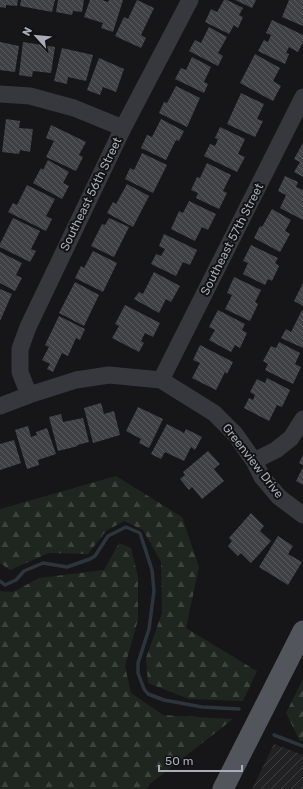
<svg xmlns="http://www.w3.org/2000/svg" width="303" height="789" font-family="Rubik,sans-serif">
  <defs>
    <pattern id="industrial-furrows" width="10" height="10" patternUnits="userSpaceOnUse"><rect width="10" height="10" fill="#222225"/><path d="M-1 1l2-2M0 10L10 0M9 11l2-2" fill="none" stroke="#3f3f43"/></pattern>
    <pattern id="forest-firs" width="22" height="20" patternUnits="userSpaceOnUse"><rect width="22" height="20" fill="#1e261f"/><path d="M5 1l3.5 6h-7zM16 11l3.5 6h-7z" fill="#3c433d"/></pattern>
    <pattern id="building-back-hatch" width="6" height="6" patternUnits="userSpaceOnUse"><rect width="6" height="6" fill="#404145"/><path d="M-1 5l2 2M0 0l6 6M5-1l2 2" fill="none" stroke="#595a5e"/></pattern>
  </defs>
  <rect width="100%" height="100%" fill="#161618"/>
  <path fill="url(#industrial-furrows)" d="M274 744 303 755V789H252Z"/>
  <path fill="url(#forest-firs)" d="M116 476 182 517 199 567 186 628 257 671 243 701 189 699 148 683 146 658 162 613 161 562 143 530 124 521 106 531 88 554 49 553 10 570 0 563V509Z
    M119 543 131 548 138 577V620L125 666 131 693 163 715 233 719 150 784 147 789H0V591L13 592 39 578 104 570Z
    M303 679V741H300L286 713Z"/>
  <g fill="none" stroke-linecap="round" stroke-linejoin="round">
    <path stroke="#2c353c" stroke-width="3.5" d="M0 581 5 585 16 580 24 571 43 563 67 567 90 559 95 556 108 536 126 527 140 533 152 570 154 591 149 629 138 663V673L144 689 148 694 164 700 202 707 239 709
      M274 735 303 746"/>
  </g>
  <path fill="url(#building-back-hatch)" d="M0 0H18L17 6 6 5V8L0 7Z
    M21 0H55L52 12 20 6Z
    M58 0H84L82 12 73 11 72 15 56 12Z
    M90 0H102L108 2 109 0H123L113 32 101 28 103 23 84 17Z
    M137 0 154 8 141 35 146 38 141 48 115 36 124 17 128 19Z
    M224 0H227L243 8 239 15 243 17 238 28 234 25 229 34 205 22 211 9 217 12Z
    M235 0H256L252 8Z
    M289 0H303V26L282 17Z
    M272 20 303 35V42L298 52 289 47 286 53 289 54 285 64 258 51 264 40 268 42 271 35 266 33Z
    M209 27 227 37 218 53 223 56 218 66 189 51 195 40 201 43Z
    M0 42 19 46 15 72 0 70Z
    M23 42 55 47 51 73 33 71 32 77 19 75Z
    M62 48 93 55 86 81 68 77 67 84 54 81Z
    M255 54 280 68 273 81 281 86 273 101 240 83Z
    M192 57 211 67 204 82 208 84 204 93 175 79 181 68 186 70Z
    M99 58 124 69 116 92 103 87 100 95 87 90Z
    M176 86 200 98 187 127 159 113 164 102 167 103Z
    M241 93 264 104 257 119 263 121 255 137 227 124Z
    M6 119 20 121 19 128 33 129 30 152 20 150 19 154 2 152Z
    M161 119 184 131 179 141 176 140 166 160 141 148 147 135 152 137Z
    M51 125 86 142 79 155 83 157 76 171 46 157 54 141 46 138Z
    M220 127 245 139 238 154 245 157 237 172 204 156 210 144 215 146 218 139 215 138Z
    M303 143V177L294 172 300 162 294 159Z
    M142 153 167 165 153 193 125 179 130 168 134 170Z
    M48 160 69 172 63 183 69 186 62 199 33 183 41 168 43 170Z
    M207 163 231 175 223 191 227 193 219 209 196 198 198 193 191 190 197 177 200 178Z
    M285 176 298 182 296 187 303 190V220L280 208 286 195 278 191Z
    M127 184 149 196 133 227 107 213 113 202 116 204Z
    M27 185 55 199 46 216 52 219 46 231 8 212 13 203 17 205Z
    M189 201 216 214 208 230 202 227 195 241 171 229 179 211 183 213Z
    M272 209 291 220 285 231 290 234 280 252 254 238 260 226 262 227Z
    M13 218 40 231 31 249 36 251 30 262 0 247V244Z
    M109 218 129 227 114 257 91 246 102 224 105 225Z
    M164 234 197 250 190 265 183 262 176 276 151 264 156 254 161 256 165 249 159 246Z
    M251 245 278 258 275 263 279 266 272 281 268 279 265 285 243 274 248 263 243 261Z
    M93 251 117 263 103 292 75 278 81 266 84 268Z
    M0 252 22 263 16 275 22 278 15 291 0 283Z
    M154 272 180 286 171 302 166 299 159 313 134 299 139 292 143 294Z
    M234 277 261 290 255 302 258 304 250 321 225 309 232 295 227 293Z
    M75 282 99 295 84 326 59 313Z
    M303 283V306L294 301Z
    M0 289 12 294 0 321Z
    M125 305 160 323 153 337 145 333 141 341 144 343 139 352 112 338 119 326 115 324Z
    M218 310 245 324 242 330 247 333 240 348 235 345 231 352 209 340 215 330 209 327Z
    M302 310 303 311V348L281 338 286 329 291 332Z
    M59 316 85 329 80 340 76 338 68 356 62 353 53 372 47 369 50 364 42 360 49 347 45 345Z
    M279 342 300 353 295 364 301 367 293 384 265 370 268 364 263 361 271 346 276 348Z
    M200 345 233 362 227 374 225 372 216 390 192 378 200 363 193 360Z
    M267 378 290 390 282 407 277 405 269 421 244 408 249 398 253 400 255 395 250 392 257 379 265 383Z
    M101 403 104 414 114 411 120 435 93 443 84 408Z
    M138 407 163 419 149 448 139 443 141 439 126 431Z
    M61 414 63 422 83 418 89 442 77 445 78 446 58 451 49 417Z
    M167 424 184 433 186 429 202 437 195 450 191 447 184 461 165 452 161 459 151 454Z
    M28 426 31 437 37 435 36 432 47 428 56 454 38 460 39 465 27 469 15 430Z
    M14 440 21 463 0 470V444Z
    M208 451 220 464 214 469 224 481 202 499 192 487 189 490 180 479 185 475 183 472Z
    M303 455V465L299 463Z
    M303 467V485L296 481Z
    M251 513 264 526 260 531 271 541 251 563 241 553 238 556 228 546 232 541 229 538Z
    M278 536 293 546 288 554 302 562 288 585 259 567Z"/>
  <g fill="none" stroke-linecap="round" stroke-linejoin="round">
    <path stroke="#37383d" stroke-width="17" d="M0 94 30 96 74 108 123 128
      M161 380 303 97
      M29 395 20 372V349L28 327 123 128 190 0
      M0 406 29 395 76 380 109 375 161 380 214 413 235 434 254 461 262 477 279 497 303 515
      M254 461 276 450 291 438 303 419"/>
    <path stroke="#53555c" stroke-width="21" d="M223 789 303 631"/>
  </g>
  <g text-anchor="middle" stroke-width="4" stroke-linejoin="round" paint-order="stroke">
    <g font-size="12" fill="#a8adb8" stroke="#111113">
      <text transform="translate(91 194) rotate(-64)" y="4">Southeast 56th Street</text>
      <text transform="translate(232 239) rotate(-63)" y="4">Southeast 57th Street</text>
      <text transform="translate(253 461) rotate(52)" y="4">Greenview Drive</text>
    </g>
  </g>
  <g transform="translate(36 36) rotate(297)" stroke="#111113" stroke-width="3" paint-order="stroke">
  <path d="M0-3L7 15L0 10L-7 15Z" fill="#a8adb8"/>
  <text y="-6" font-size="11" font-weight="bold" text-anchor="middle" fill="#a8adb8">N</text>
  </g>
  <path d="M159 765v6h83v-6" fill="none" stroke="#a8adb8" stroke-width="2"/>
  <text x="165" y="765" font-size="12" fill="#a8adb8" stroke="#111113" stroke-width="3" paint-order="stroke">50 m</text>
</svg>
